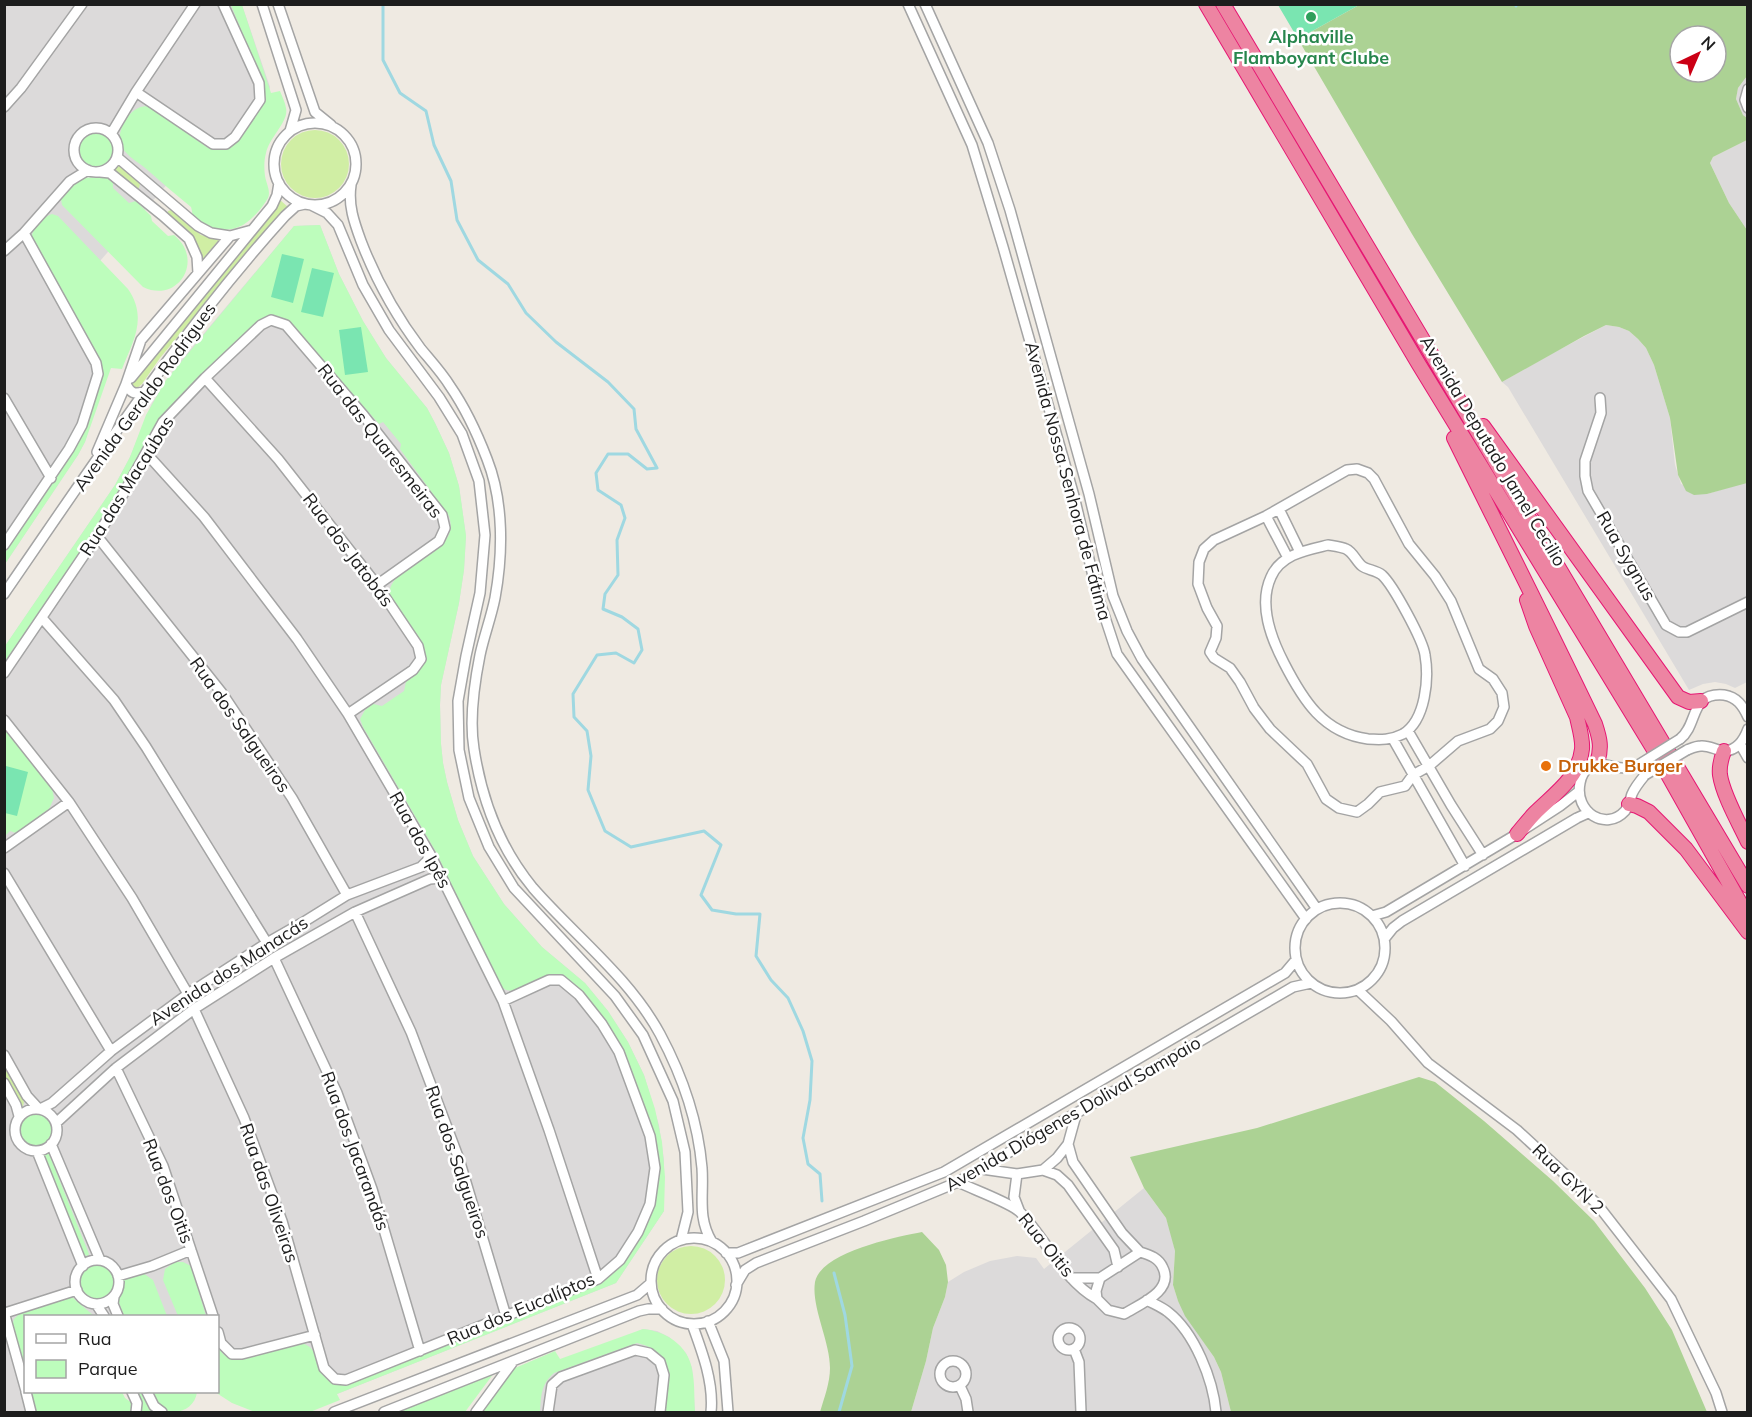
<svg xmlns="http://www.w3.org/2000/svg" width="1752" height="1417" font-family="Mulish,sans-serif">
  <rect width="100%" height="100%" fill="#efeae2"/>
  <path fill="#dcdada" d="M5 5H242L270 87 250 150 191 157 93 269 112 352 85 442 78 455 5 564Z
    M1747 76V118L1743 115 1736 99 1738 88Z
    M1747 140V230L1729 203 1710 163 1713 157Z
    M320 225 339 274 363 321 386 358 427 408 435 423 449 453 459 486 466 536 464 570 459 603 441 685 440 705 441 744 443 763 447 782 458 820 473 856 504 904 542 947 585 983 608 1011 628 1042 644 1075 659 1125 664 1160V1211L616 1283 337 1394 218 1364V1316H26V1392L51 1412H5V646L115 485 130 457 152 403 174 369 294 226Z
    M1606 325 1619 327 1629 331 1638 339 1646 348 1654 365 1670 418 1675 465 1681 484 1707 494 1747 482V682L1735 688 1726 684 1715 682 1703 684 1689 690 1508 387 1502 382 1551 354Z
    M1144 1188 1166 1218 1171 1234 1175 1251 1173 1285 1178 1301 1186 1316 1214 1357 1221 1372 1231 1412H911L926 1361 933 1328 945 1297 948 1282 964 1272 990 1261 1017 1256 1036 1258 1044 1269Z
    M643 1329 657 1331 669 1337 686 1353 692 1368 695 1412H509L531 1380Z"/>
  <path fill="#d0eea4" d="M281 164a34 34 0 1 1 68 0a34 34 0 1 1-68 0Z
    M119 166 140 184 139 188 137 189 115 171V167Z
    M279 199 288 207 282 211 160 358 142 384 137 388 133 386 131 382Z
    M171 210 201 235 219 240 201 261 167 214 168 211Z
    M4 1064 24 1102 23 1106 20 1105 5 1075Z
    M657 1280a34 34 0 1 1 68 0a34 34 0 1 1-68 0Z"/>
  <path fill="#acd294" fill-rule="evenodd" d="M1359 5H1747V76L1738 88 1736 99 1743 115 1747 118V140L1713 157 1710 163 1729 203 1747 230V483L1707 494 1694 495 1686 491 1678 475 1670 418 1654 365 1646 348 1638 339 1629 331 1619 327 1606 325 1584 336 1502 382 1412 234 1298 39ZM1680 36H1716V72H1680Z
    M1419 1077 1435 1082 1484 1121 1553 1181 1594 1221 1645 1288 1672 1330 1707 1412H1231L1221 1372 1214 1357 1185 1316 1178 1301 1173 1285 1175 1251 1166 1218 1144 1188 1130 1157 1257 1128Z
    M922 1232 939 1250 946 1265 948 1282 945 1297 933 1328 926 1361 911 1412H820C824 1398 830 1383 830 1368 830 1341 811 1307 815 1282 821 1252 896 1237 922 1232Z"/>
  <path fill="#bdfdbc" d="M231 5H242L271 93 280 91C282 96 285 102 286 108 289 122 270 136 266 153 264 160 264 168 265 176 266 183 271 191 268 198 263 207 252 220 243 225 229 233 201 232 193 216 192 213 192 210 191 207 175 194 160 181 144 167 137 162 128 156 123 149 112 133 132 101 150 107L208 148 220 150 234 144 261 105 262 82Z
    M79 150a17 17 0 1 1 34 0a17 17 0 1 1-34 0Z
    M101 177 107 178 113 183V188L129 203 136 201 151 216 152 221 168 236 174 235C205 260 178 304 143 287L62 205 61 199 75 181 81 178Z
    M52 214 58 216 128 289C148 318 133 341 122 369L111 368 85 442 78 455 5 564V553C39 501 88 440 101 378L32 239C31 229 42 217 52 214Z
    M320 225 339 274 363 321 386 358 427 408 435 423 449 453 459 486 466 536 464 570 459 603 441 685 440 705 441 744 443 763 447 782 458 820 473 856 504 904 542 947 585 983 608 1011 628 1042 644 1075 655 1109 662 1142 665 1177 664 1211 616 1283 337 1394 340 1400 310 1412H255L232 1403 215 1392H218V1348L224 1355 234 1359 301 1343C323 1348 311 1372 334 1383L598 1283 618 1268 641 1233 658 1167 623 1051 606 1021 576 986 566 979 549 976 514 991 506 990 500 986 436 852 363 727 360 719 365 710 373 704 382 706 404 691 406 682C414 676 420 672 423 663L390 596C385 564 463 557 449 516L400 449 401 444 383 422 379 424 288 320 273 316 261 320 180 396 162 416 114 502 5 663V646L115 485 130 457 146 415 166 380 294 226Z
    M4 727 52 788 54 798 49 809 16 833 10 831 5 836Z
    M20 1130a16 16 0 1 1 32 0a16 16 0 1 1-32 0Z
    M45 1153 49 1154 89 1254 88 1256 84 1255 44 1156Z
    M175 1262H183L191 1266 206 1316H178L163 1280 165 1269Z
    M80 1282a17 17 0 1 1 34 0a17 17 0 1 1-34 0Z
    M143 1273 153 1280 167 1316H124L118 1300 123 1288V1277Z
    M72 1297 94 1316H26L25 1375 12 1327 14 1319 20 1313Z
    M643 1329C665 1331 688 1345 692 1369 695 1383 694 1398 695 1412H665C669 1382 676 1352 637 1343L554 1373C541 1384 541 1396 540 1412H482L506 1378 515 1368 555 1351 560 1359Z
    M494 1373 465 1412H395Z
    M30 1392H122L125 1398 132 1403V1412H36Z
    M135 1392H143L154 1412H141Z
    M152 1392H197C195 1409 176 1417 162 1408 156 1404 155 1398 152 1392Z"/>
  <path fill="#7ae5b1" d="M1278 5H1359L1298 39Z
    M282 254 304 259 293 303 271 297Z
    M312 268 334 273 323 317 301 312Z
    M361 327 368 372 345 375 339 330Z
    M6 766 28 772 17 816 5 813 4 772Z"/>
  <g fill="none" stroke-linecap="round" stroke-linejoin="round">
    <path stroke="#9fd8e1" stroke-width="3" d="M383 4V60L400 93 426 111 434 145 451 181 457 220 478 260 508 284 526 313 556 342 608 382 634 409 636 429 657 468 647 469 628 454H608L596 473 598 490 621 505 625 518 617 540 618 575 605 594 603 609 622 617 638 629 642 650 634 663 616 653 597 655 573 694 574 717 587 731 591 756 588 790 605 831 631 847 704 831 721 845 701 895 712 910 736 914H760L756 956 771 980 788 998 803 1031 812 1061 810 1100 803 1138 808 1164 820 1174 822 1201
      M1516 6V4
      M834 1273 845 1315 852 1366 839 1412"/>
    <g stroke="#a4a4a4" stroke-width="12">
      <path id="minor" d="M262 4 296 110 290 131
        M278 4 315 112 331 125
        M908 4 972 145 1003 247 1074 496 1097 593 1117 654 1306 919
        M925 4 988 143 1010 210 1089 494 1113 596 1127 631 1142 659 1317 909
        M1748 89 1745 100 1748 108
        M136 92 213 144H226L235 137 260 100 259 83 223 4
        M4 107 21 88 82 4
        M274 164a41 41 0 1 1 82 0a41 41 0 1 1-82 0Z
        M74 150a22 22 0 1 1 44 0a22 22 0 1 1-44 0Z
        M111 134 136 92 195 4
        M117 157 198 226 211 233 230 236
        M100 172 110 173 162 215 189 239 197 257 198 273
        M351 185C348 205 354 222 361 241 376 280 396 316 421 349 431 361 442 373 450 386 466 409 477 433 487 459 504 502 503 554 495 598 491 618 484 636 480 655 474 685 469 719 474 749 482 801 499 847 533 888 575 936 629 977 660 1034 682 1075 698 1122 702 1168 704 1196 697 1217 712 1242
        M311 205 327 213 338 225 363 285 389 330 439 397 462 434 479 481 485 535 480 593 466 656 458 701 459 750 469 798 489 847 514 888 615 996 643 1035 673 1101 685 1152 688 1212 681 1240
        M4 251 24 233 70 181 88 170
        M131 378 272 206 277 195 279 183
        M205 378 278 459 377 585 418 646 421 659 413 670 348 714
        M126 384C131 394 134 394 145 392
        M4 398 51 478
        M1600 398 1601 413 1585 461V476L1588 491 1666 625 1679 632H1687L1748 602
        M97 452 126 384 141 340 230 236 252 230
        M146 453 204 517 297 639 348 714 430 854 503 1001 549 1130 598 1279
        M1357 469 1368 473 1374 479 1409 544 1435 576 1451 601 1479 669 1493 679 1502 693 1504 707 1498 721 1490 729 1458 741 1429 766 1413 775 1405 786 1380 792 1368 804 1357 812 1339 808 1326 799 1307 764 1270 729 1254 708 1240 682 1230 668 1214 658 1210 652 1216 638 1217 626 1207 608 1198 584 1199 562 1204 549 1214 540 1266 516 1347 470Z
        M1279 509 1300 552
        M1266 516 1288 558
        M97 536 222 693 292 798 347 895
        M4 545 69 449 82 425 98 374 96 363 24 233
        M1328 545C1334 546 1342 547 1346 549 1353 552 1356 561 1362 566 1367 570 1376 570 1382 575 1393 585 1423 640 1425 655 1429 678 1426 720 1403 734 1391 740 1381 740 1368 739 1323 733 1303 700 1284 663 1271 638 1258 605 1271 577 1281 554 1307 550 1328 545Z
        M4 594C93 465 180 332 285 216L296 206 305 204
        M42 618 114 700 146 747 267 943
        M4 673 97 536 125 491 163 422 205 378 261 325 271 320 286 325 364 416 442 515 445 528 439 541 377 585
        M4 720 69 802 132 898 188 994
        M1408 731 1451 805 1483 855
        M1393 739 1465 866
        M1680 739C1699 724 1689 692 1724 695 1737 697 1743 706 1748 717
        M1740 744 1748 758
        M1687 750C1692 748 1696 746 1701 746 1709 745 1717 751 1725 751 1737 750 1744 740 1748 729
        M1638 765C1634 766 1629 768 1625 768 1612 768 1600 760 1589 767 1584 771 1581 777 1580 783 1574 812 1606 832 1625 811 1629 806 1630 800 1632 794 1635 787 1640 781 1645 775
        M4 848 69 802
        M4 873 111 1051
        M1295 948a45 45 0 1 1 90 0a45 45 0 1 1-90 0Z
        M355 912 411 1032 459 1159 506 1316
        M1372 916 1386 912 1517 834 1560 806 1578 792
        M1385 938 1393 928 1402 921 1577 818 1588 813
        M274 958 337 1093 372 1189 420 1351
        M1358 990 1391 1021 1428 1063 1517 1130 1597 1204 1671 1299 1716 1393 1722 1412
        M194 1009 244 1118 282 1221 324 1368 335 1379 346 1380 598 1279 620 1260 638 1232 650 1204 655 1168 650 1136 619 1052 602 1024 579 995 561 980H549L503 1001
        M4 1055 27 1096 39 1109
        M116 1068 163 1166 213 1316
        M4 1083 16 1105 19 1116
        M15 1130a21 21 0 1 1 42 0a21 21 0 1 1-42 0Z
        M40 1109 52 1103 111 1051 188 994 267 943 302 923 347 895 421 867 427 861 430 854
        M1076 1115 1068 1144 1073 1162 1122 1233 1140 1252
        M56 1123 116 1068 194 1009 274 958 355 912 430 879 442 878
        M51 1144 100 1260
        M37 1151 83 1266
        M982 1169 1017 1174
        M1043 1170 1057 1158 1068 1144
        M958 1182C972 1189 1011 1203 1020 1212 1047 1240 1063 1280 1097 1299
        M1019 1210 1014 1197 1017 1174 1043 1170 1057 1175 1068 1185 1114 1250 1118 1267
        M651 1281a43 43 0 1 1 86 0a43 43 0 1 1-86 0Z
        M1140 1252C1150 1255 1159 1258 1163 1268 1174 1291 1140 1304 1124 1314L1108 1310 1097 1299 1096 1291 1100 1278Z
        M726 1253H738L944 1172 1285 973 1296 960
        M75 1282a22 22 0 1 1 44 0a22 22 0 1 1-44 0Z
        M118 1276 152 1266 191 1250
        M1071 1278H1100
        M736 1285 745 1270 756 1263 864 1221 958 1182 1293 987 1311 983
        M114 1297 113 1304 118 1316
        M1147 1300C1154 1304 1162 1307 1168 1312 1195 1333 1213 1380 1216 1412
        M96 1304 104 1316
        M4 1312 26 1391
        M5 1313 77 1290
        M708 1321 724 1361 728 1412
        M692 1324C702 1351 714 1383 711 1412
        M1058 1339a11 11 0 1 1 22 0a11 11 0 1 1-22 0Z
        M218 1332 221 1343 232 1354H242L315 1335
        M1074 1349 1079 1362 1081 1412
        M940 1374a13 13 0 1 1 26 0a13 13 0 1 1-26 0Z
        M960 1386 966 1399 968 1412
        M26 1392 31 1412
        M132 1392 137 1403 136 1412
        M147 1392 154 1406 162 1412
        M334 1412 637 1295 651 1283
        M384 1412 639 1311 648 1309H662
        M476 1412 512 1363
        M548 1412 552 1385 561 1377 635 1350 649 1353 660 1362 664 1375 660 1412"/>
    </g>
    <g stroke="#e61773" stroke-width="16">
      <path id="highway" d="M1206 4 1418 363 1653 748 1748 917
        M1223 4 1748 886
        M1483 426 1678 697 1689 702 1701 701
        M1454 438C1501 533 1549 628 1595 724 1600 739 1602 748 1597 763
        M1724 751C1721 759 1719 767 1720 775 1723 795 1739 823 1748 842
        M1629 804 1637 806 1649 812 1686 849 1748 932
        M1517 834C1523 827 1529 819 1535 813 1554 794 1579 778 1582 749 1583 739 1579 727 1577 717L1536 626 1527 600"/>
    </g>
    <use href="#minor" stroke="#fff" stroke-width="9"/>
    <use href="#highway" stroke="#ed84a2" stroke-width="14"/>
    <g stroke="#a4a4a4" stroke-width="12" stroke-linecap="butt">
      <path id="minor-bridge" d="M1638 765 1680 739
        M1645 775 1687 750"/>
    </g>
    <use href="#minor-bridge" stroke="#fff" stroke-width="9"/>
  </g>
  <circle fill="#2e9e5b" stroke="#fff" stroke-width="2" cx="1311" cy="17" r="6"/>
  <circle fill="#e8710a" stroke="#fff" stroke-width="2" cx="1546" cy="766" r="6"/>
  <g text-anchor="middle" stroke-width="5" stroke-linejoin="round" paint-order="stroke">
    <g font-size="18" font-weight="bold" fill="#27864d" stroke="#fff">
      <text x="1311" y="43">Alphaville<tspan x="1311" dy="21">Flamboyant Clube</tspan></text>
    </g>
    <g font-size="18" fill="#1d1d1d" stroke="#fff">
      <text transform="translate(145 397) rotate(-54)" y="6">Avenida Geraldo Rodrigues</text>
      <text transform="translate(380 441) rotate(52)" y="6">Rua das Quaresmeiras</text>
      <text transform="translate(1493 451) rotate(59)" y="6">Avenida Deputado Jamel Cecilio</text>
      <text transform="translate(1068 481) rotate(75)" y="6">Avenida Nossa Senhora de Fátima</text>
      <text transform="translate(127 486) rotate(-58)" y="6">Rua das Macaúbas</text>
      <text transform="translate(348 550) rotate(53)" y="6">Rua dos Jatobás</text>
      <text transform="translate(1626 556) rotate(60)" y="6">Rua Sygnus</text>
      <text transform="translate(240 725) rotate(55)" y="6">Rua dos Salgueiros</text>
      <text transform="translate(420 840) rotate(61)" y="6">Rua dos Ipês</text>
      <text transform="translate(229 971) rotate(-33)" y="6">Avenida dos Manacás</text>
      <text transform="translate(1073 1114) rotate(-30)" y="6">Avenida Diógenes Dolival Sampaio</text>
      <text transform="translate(355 1151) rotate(70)" y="6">Rua dos Jacarandás</text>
      <text transform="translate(457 1162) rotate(71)" y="6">Rua dos Salgueiros</text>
      <text transform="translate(1568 1179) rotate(44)" y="6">Rua GYN 2</text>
      <text transform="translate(168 1191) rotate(69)" y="6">Rua dos Oitis</text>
      <text transform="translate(269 1193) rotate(71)" y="6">Rua das Oliveiras</text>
      <text transform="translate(1046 1245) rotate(51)" y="6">Rua Oitis</text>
      <text transform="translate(521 1309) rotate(-23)" y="6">Rua dos Eucalíptos</text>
    </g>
    <g font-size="18" font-weight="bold" fill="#c56008" stroke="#fff" text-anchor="start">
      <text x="1558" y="772">Drukke Burger</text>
    </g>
  </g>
  <rect width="1752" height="1417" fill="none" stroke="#1d1d1d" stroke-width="12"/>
  <rect x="24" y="1315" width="195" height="78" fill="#ffffff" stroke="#a5a5a5" stroke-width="1.5"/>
  <rect x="36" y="1334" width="30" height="9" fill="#ffffff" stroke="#a5a5a5" stroke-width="1.5"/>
  <text x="78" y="1345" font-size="18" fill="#1d1d1d">Rua</text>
  <rect x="36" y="1360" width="30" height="18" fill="#bdfdbc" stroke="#a5a5a5" stroke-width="1.5"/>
  <text x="78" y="1375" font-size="18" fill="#1d1d1d">Parque</text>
  <g transform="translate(1698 54) rotate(44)"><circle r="28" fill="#ffffff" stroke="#a5a5a5" stroke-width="1.5"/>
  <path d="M0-4.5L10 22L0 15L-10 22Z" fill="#cb0015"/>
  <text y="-9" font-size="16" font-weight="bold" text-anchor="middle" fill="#1d1d1d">N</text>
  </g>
</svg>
